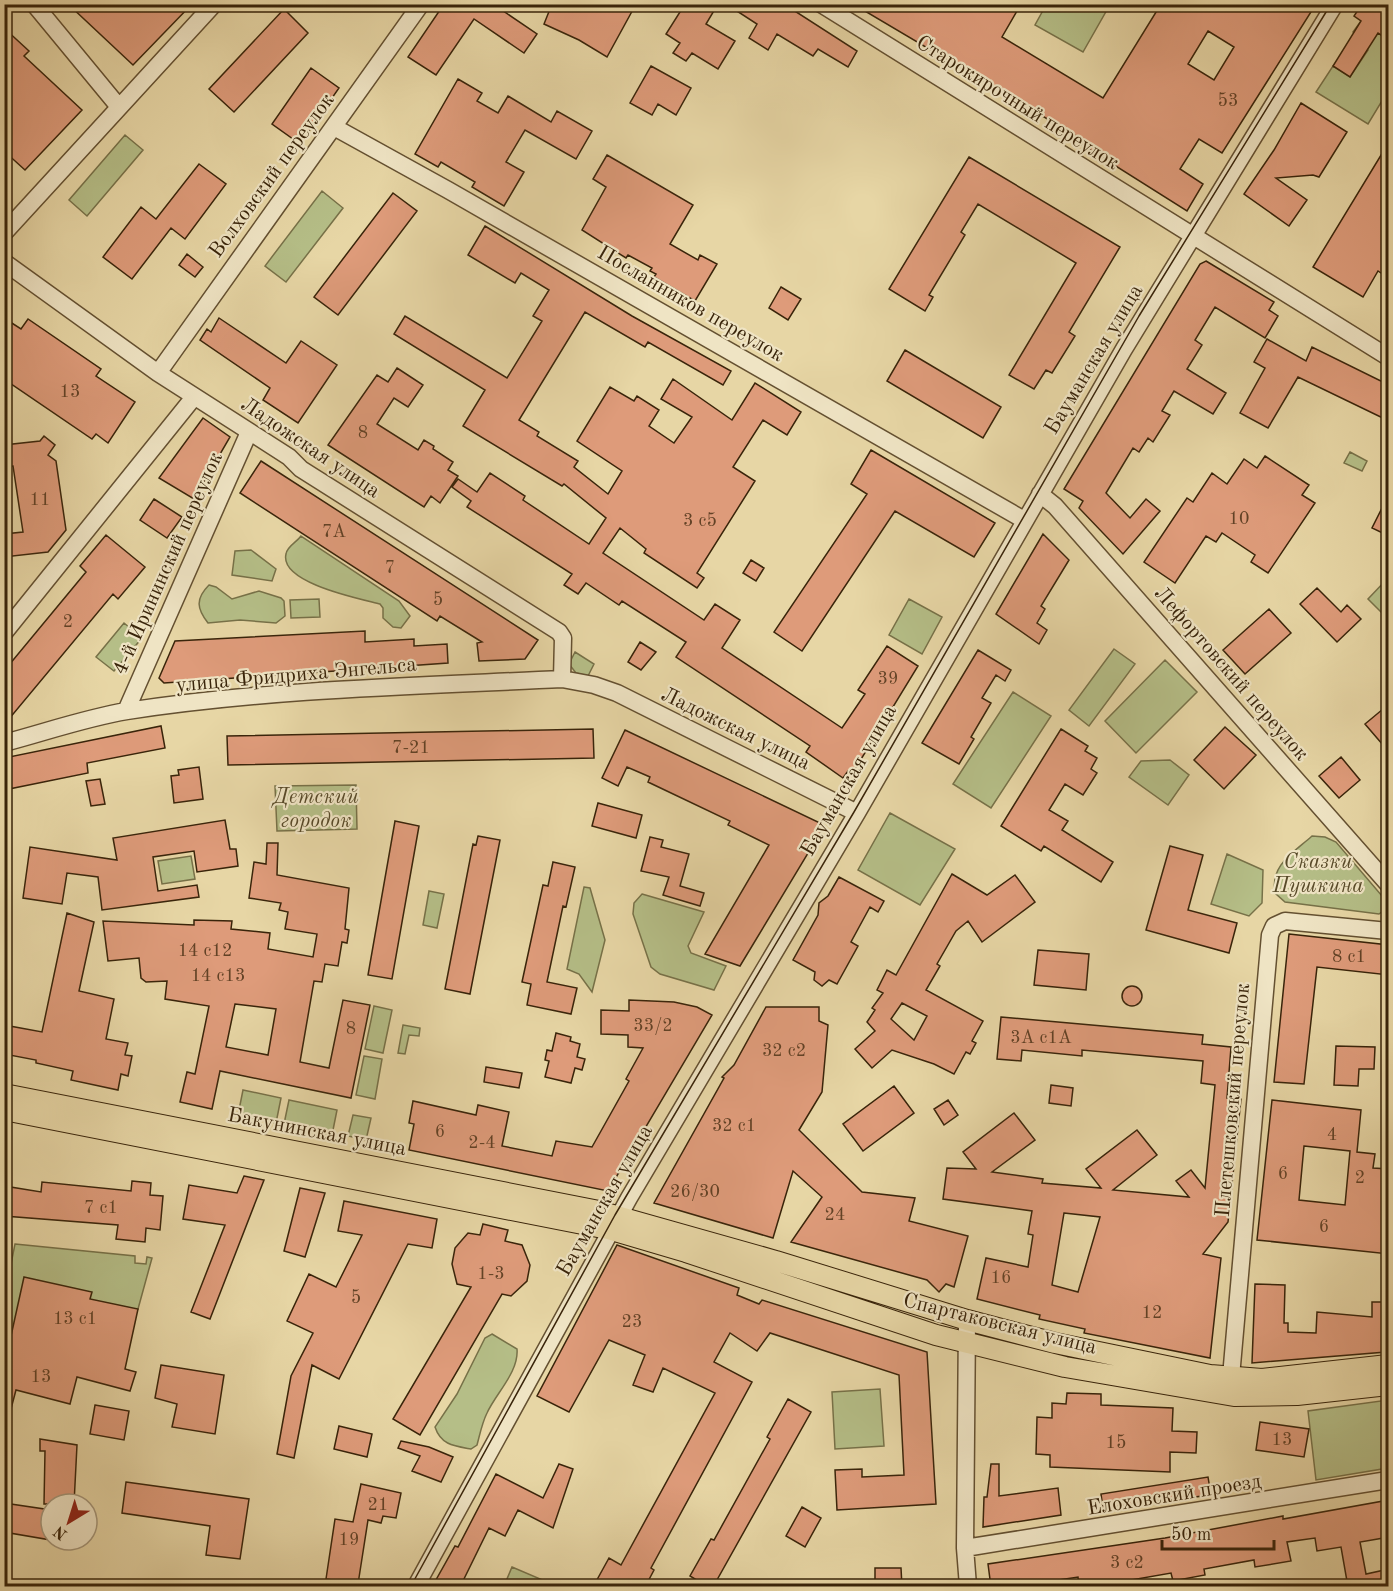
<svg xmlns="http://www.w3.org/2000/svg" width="1393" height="1591" font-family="'Old Standard TT',serif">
  <rect width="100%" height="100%" fill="#e7d6a5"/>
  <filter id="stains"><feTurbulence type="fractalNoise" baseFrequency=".00333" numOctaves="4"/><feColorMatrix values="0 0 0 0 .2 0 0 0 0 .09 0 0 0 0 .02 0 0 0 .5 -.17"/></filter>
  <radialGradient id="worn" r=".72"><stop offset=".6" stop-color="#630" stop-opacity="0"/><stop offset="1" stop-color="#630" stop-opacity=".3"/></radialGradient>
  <path fill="#b5be87" stroke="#777148" stroke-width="1.5" d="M1046 5H1102L1108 8 1083 52 1035 25Z
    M1361 21 1388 40V91L1368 124 1316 92 1333 66 1350 77 1368 50 1353 32Z
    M125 135 143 150 87 216 69 200Z
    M322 191 343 208 286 282 265 266Z
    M1350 452 1367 461 1362 471 1344 463Z
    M301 536 399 601 410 616 401 628 393 627 383 618V608L380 604C361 599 279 583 286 554 287 546 296 543 301 536Z
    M251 550 276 569 272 581 232 575 235 551Z
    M1388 578V577V619L1368 599Z
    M209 585 216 587 232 599 259 591 281 598 284 601 285 616 276 623 240 620 208 623C197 609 195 599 209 585Z
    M319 599 320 617 291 618 290 600Z
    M909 599 942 617 922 654 889 635Z
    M124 623 142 638 114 671 96 657Z
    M1114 649 1135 664 1089 726 1069 710Z
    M575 652 594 664 588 676 576 673 569 664Z
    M1165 660 1197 692 1136 753 1105 721Z
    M1013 692 1051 716 991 808 953 784Z
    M1170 760 1189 775 1168 805 1129 777 1141 761Z
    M356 785 357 829 277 831 275 786Z
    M890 813 955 849 920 905 858 870Z
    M1312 836 1325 837 1336 842 1388 903V907L1379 914 1285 902 1275 893C1270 865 1293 853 1312 836Z
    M1227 854 1263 870 1262 903 1249 916 1211 904Z
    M191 856 195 879 162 884 158 861Z
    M584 887 590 888 605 940 592 992 579 974 567 969Z
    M429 891 444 894 437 928 423 925Z
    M642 894 704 912 688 946 691 953 726 966 714 990 660 974 651 967 633 914 634 903Z
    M374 1006 392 1010 383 1053 365 1049Z
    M403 1025 420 1028 419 1036 409 1035 405 1054 398 1053Z
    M364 1056 382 1059 375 1099 356 1095Z
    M243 1090 281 1098 276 1123 238 1115Z
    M289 1100 337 1110 332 1135 284 1124Z
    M353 1115 371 1118 366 1140 348 1136Z
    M15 1244 135 1256V1263L146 1264 147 1257 152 1258 138 1309 84 1357 5 1344V1294Z
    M492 1334 517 1349C519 1372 496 1393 487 1413 482 1423 480 1434 477 1445L471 1449C454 1446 441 1445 435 1427L457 1394 485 1338Z
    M880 1389 884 1446 835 1449 832 1392Z
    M1388 1400V1468L1316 1480 1308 1411Z
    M512 1567 545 1581 542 1586H504Z"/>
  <path fill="#de9b7a" stroke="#39240a" stroke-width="1.5" fill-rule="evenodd" d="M68 4H192L133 65Z
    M444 4H493L537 34 524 53 474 19 436 75 408 57Z
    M552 4H636L607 57 579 40 544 24Z
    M685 4H718L706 24 735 41 718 69 692 53 686 61 673 53 680 43 666 34Z
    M726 4H784L857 51 848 67 818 49 813 56 777 34 768 50 749 38 757 24Z
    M853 4H1021L1002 37 1103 98 1161 4H1316L1222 153 1199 139 1180 169 1203 184 1187 211 1076 141 1078 137ZM1208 31 1234 47 1214 80 1188 64Z
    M1362 4H1375L1389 13V40L1378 33 1350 77 1333 66 1361 21 1354 16Z
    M284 9 308 33 234 112 209 89Z
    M4 28 29 51 24 56 82 110 25 170 4 151Z
    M651 66 691 88 676 115 658 104 652 115 630 103Z
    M311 68 339 88 300 144 272 124Z
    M458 79 482 93 477 101 498 113 508 96 551 122 557 111 592 131 576 159 525 130 506 162 524 172 504 206 472 187 475 182 441 162 438 167 415 154Z
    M1301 103 1347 132 1319 177 1313 175 1276 178 1307 200 1289 226 1244 194 1274 150Z
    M1389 142V267L1384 275 1378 271 1363 297 1313 267Z
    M607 155 693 205 670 244 698 260 700 255 717 264 695 301 654 277 656 274 650 271 652 268 628 255 626 258 582 230 606 187 593 179Z
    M969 157 1120 247 1069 332 1075 336 1052 373 1046 370 1034 389 1009 375 1076 263 978 204 961 232 965 235 929 295 933 297 925 311 889 289Z
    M199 164 226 184 185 239 171 228 132 279 103 257 141 207 156 219Z
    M393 193 417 211 338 315 314 297Z
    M485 226 632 316 731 371 723 385 648 342 645 347 585 312 519 420 539 432 537 436 578 461 574 467 608 494 622 471 577 441 610 387 634 401 637 396 659 410 649 426 674 443 692 417 661 399 673 379 732 420 755 383 801 412 787 435 763 420 733 467 755 481 697 573 704 578 697 588 644 553 646 549 620 528 603 553 704 620 715 604 740 620 722 648 842 728 865 694 858 690 887 646 918 666 852 774 848 771 843 778 806 752 810 746 676 657 686 642 622 601 619 605 586 583 578 594 564 585 572 574 467 507 471 501 452 487 458 479 477 492 490 473 525 496 523 500 589 544 606 518 564 484 562 486 463 426 485 390 394 334 405 316 507 378 542 321 533 316 549 290 521 273 515 283 468 255Z
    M187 254 203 267 195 277 179 265Z
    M1206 261 1274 302 1269 310 1278 316 1265 338 1215 307 1195 340 1202 345 1187 369 1226 393 1213 414 1174 391 1162 411 1170 415 1153 442 1148 438 1139 452 1133 448 1106 493 1130 518 1146 499 1160 511 1123 554 1079 508 1083 501 1064 489 1200 264Z
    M781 287 801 299 788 320 769 308Z
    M4 318 21 329 28 319 101 369 96 376 135 402 108 443 96 434 92 439 4 379Z
    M219 318 286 363 301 341 337 365 298 423 263 400 270 388 200 340 207 329 211 332Z
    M1267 339 1306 361 1312 347 1389 385V421L1298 377 1268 428 1240 413 1265 368 1254 362Z
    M905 350 1001 407 983 438 887 381Z
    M397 368 423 385 408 407 394 398 377 424 418 450 424 440 434 446 433 449 453 462 448 470 458 476 440 503 431 496 424 507 328 445 377 375 388 382Z
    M203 418 230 437 194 499 159 478Z
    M44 436 55 445 48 455 56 461 66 530 48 552 4 557V534L23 532 13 466 4 467V445L40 441Z
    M871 450 995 523 974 557 895 511 802 651 774 632 867 494 851 484Z
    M1265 456 1309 485 1302 495 1315 503 1268 573 1251 562 1255 555 1222 533 1216 542 1206 536 1175 583 1144 562 1187 498 1193 502 1212 473 1227 484 1244 459 1257 468Z
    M261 461 538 640 525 659 479 661 477 643 482 642 440 616 437 621 240 493Z
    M1389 494V536L1372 528Z
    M154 499 182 517 167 538 140 520Z
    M1043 534 1069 560 1041 606 1045 609 1037 623 1047 630 1039 644 996 614Z
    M106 535 145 567 118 599 113 594 4 725V671L86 572 80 566Z
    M751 560 764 568 756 581 743 573Z
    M1317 588 1341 612 1347 605 1361 619 1337 642 1300 604Z
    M1269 609 1291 633 1245 674 1223 650Z
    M365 631V642L414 639V646L447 644 448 663 164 683 159 678 175 641Z
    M640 642 656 652 641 670 628 662Z
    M978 650 1011 670 1005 681 996 675 982 698 991 703 971 737 974 739 959 764 922 743Z
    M1389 704V752L1365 724Z
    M161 726 165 748 87 763 88 773 4 790V758Z
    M1225 727 1256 755 1224 789 1194 760Z
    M593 729 594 758 228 765 227 736Z
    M1061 729 1088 746 1085 751 1097 758 1091 769 1097 773 1083 795 1065 784 1049 810 1068 821 1062 830 1113 862 1101 882 1044 846 1041 851 1001 826Z
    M625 730 820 823 822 830 740 966 705 954 769 845 728 825 730 821 648 782 650 777 627 767 618 786 602 778Z
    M1341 757 1360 780 1339 798 1319 776Z
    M199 767 203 799 174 803 171 776 179 775 178 770Z
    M100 779 105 804 91 806 86 781Z
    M598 803 642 815 636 838 592 826Z
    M225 820 230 849H236L238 866 197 872 194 851 153 857 158 891 197 885 199 897 102 910 98 877 67 873 62 904 23 898 30 847 117 860 113 838Z
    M395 821 419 826 392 979 368 975Z
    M478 836 500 840 470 994 445 989 473 844 476 845Z
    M650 837 663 840 661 847 689 854 680 886 704 893 700 906 663 895 669 877 641 871Z
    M267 843H278L277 875 349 888 345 929 349 930 347 943 342 942 338 966 325 964 322 982 314 981 300 1062 329 1068 343 1000 370 1005 351 1098 220 1071 212 1109 180 1102 187 1072 195 1074 209 1006 165 999 167 981 146 982 141 978 139 958 108 961 103 921 194 925V920L232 921 231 929 270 933 268 949 313 957 317 934 285 929 288 912 279 910 281 903 249 898 254 862 266 864ZM235 1004 276 1009 268 1055 226 1047Z
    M1170 846 1203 855 1188 910 1237 923 1229 953 1146 930Z
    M553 862 575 867 566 907 563 906 547 982 577 988 571 1014 527 1005 531 984 522 982 543 885 548 886Z
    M952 874 987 895 1015 875 1035 902 982 942 968 921 956 931 937 964 940 966 926 990 983 1021 972 1041 976 1043 970 1054 966 1052 954 1074 934 1064 892 1050 872 1068 855 1049 875 1031 867 1022 875 1010 872 1008 883 993 877 990 887 970 896 975ZM902 1003 927 1016 914 1040 891 1019Z
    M839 877 884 901 878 912 870 907 851 942 858 946 837 984 829 980 822 986 814 980 815 972 793 960 818 915 819 903 828 896Z
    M67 913 94 922 79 991 114 999 106 1039 128 1043 125 1055 132 1056 128 1076 121 1074 118 1090 71 1080 73 1071 36 1063V1060L4 1054V1025L42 1032Z
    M1289 934 1389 945V975L1317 967 1304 1084 1274 1082Z
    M1038 950 1089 954 1086 990 1034 985Z
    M1122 996a10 10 0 1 1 20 0a10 10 0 1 1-20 0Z
    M629 1000 674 1002 697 1007 712 1015 608 1191 409 1150 414 1124 409 1123 413 1101 476 1115 478 1105 509 1112 502 1146 552 1156 556 1141 592 1147 629 1081 626 1079 643 1048 628 1047V1035L601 1034V1010L629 1011Z
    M766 1007H819V1021L828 1025 822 1092 799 1130 862 1192 915 1198 909 1221 968 1236 954 1287 946 1284 939 1292 927 1280 791 1242 822 1197 793 1171 773 1238 654 1203 724 1078 722 1077 734 1065Z
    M1001 1017 1203 1035 1202 1044 1231 1047 1227 1098 1241 1099 1228 1222 1203 1254 1221 1258 1210 1358 1084 1333 1085 1329 1039 1319 1040 1315 977 1299 986 1258 1028 1267 1033 1235 1028 1234 1032 1211 943 1199 947 1168 976 1169 963 1152 1014 1113 1035 1140 992 1172 1043 1179 1042 1183 1101 1188 1086 1169 1137 1130 1157 1155 1113 1190 1189 1197 1176 1181 1191 1170 1205 1188 1215 1085 1201 1083 1203 1061 1082 1050V1056L1022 1050 1021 1061 997 1059ZM1064 1213 1100 1217 1078 1292 1052 1285Z
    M556 1033 571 1037 570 1041 580 1044 577 1057 585 1059 582 1070 575 1068 571 1083 545 1077 549 1061 545 1060 547 1050 552 1051Z
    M1336 1046 1375 1047 1374 1069H1359L1358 1086 1334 1085Z
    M486 1067 522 1073 519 1088 484 1082Z
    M1051 1085 1073 1088 1071 1106 1049 1103Z
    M894 1086 914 1113 863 1151 843 1124Z
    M948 1100 958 1115 944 1125 934 1109Z
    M1272 1100 1361 1110 1357 1152 1375 1154 1373 1168 1389 1169V1254L1257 1240ZM1304 1146 1350 1151 1345 1205 1299 1200Z
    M244 1176 264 1180 210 1319 191 1312 225 1225 183 1219 189 1185 237 1193Z
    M132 1181 151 1183 150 1195 163 1196 160 1230 146 1228 145 1242 116 1239 118 1225 4 1216V1186L41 1192 42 1182 131 1191Z
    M300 1188 325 1193 305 1257 284 1251Z
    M344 1201 437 1219 432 1248 408 1244 339 1379 312 1365 294 1458 277 1454 291 1376 313 1333 287 1321 309 1274 336 1287 362 1235 338 1231Z
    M483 1224 508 1230 505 1241 522 1245 530 1265 527 1281 511 1296 502 1294 420 1435 393 1419 471 1287 457 1284 452 1264 455 1248 468 1233 480 1235Z
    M617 1245 739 1288 737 1295 759 1304 762 1300 927 1352 936 1504 837 1510 835 1470 862 1469V1477L904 1475 899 1375 770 1333 757 1351 730 1333 714 1362 752 1382 651 1568 654 1570 645 1587H593L609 1558 621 1565 715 1393 663 1368 653 1392 633 1385 645 1355 609 1340 569 1412 537 1396Z
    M24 1277 92 1292 90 1299 138 1309 125 1369 136 1372 130 1391 77 1377 70 1404 16 1390 8 1420 4 1419V1344L9 1345Z
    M1255 1284 1285 1285 1284 1323H1288V1332L1316 1333 1317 1312 1372 1317V1302H1389L1386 1352 1252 1363Z
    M161 1365 224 1375 215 1434 172 1427 177 1404 155 1398Z
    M1067 1393 1101 1394V1405L1173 1408 1172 1431 1197 1432 1196 1453 1170 1452V1472L1050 1467V1455L1036 1454 1037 1417 1052 1418V1403L1066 1404Z
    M788 1399 811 1412 713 1587H708L690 1576 711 1539 714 1540 770 1439 767 1437Z
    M95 1405 129 1411 124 1440 90 1434Z
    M1260 1422 1309 1429 1304 1457 1256 1450Z
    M339 1426 372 1434 367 1457 334 1449Z
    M40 1439 77 1445 74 1504H44L45 1451H40Z
    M401 1441 429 1447 453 1457 441 1482 412 1471 420 1456 398 1448Z
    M559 1464 573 1469 553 1528 518 1510 505 1536 489 1528 460 1587H432L455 1546 458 1547 496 1474 543 1498Z
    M991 1464H999V1496L1058 1488 1061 1515 983 1527 984 1497H987Z
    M1208 1477 1211 1495 1103 1508 1101 1494Z
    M126 1482 249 1499 240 1559 206 1555 210 1526 122 1513Z
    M361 1484 401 1493 396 1518 383 1516 381 1523 368 1520 358 1584 326 1579 335 1519 353 1522Z
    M1389 1500V1537L1360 1542 1366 1574 1389 1569V1587H1348L1341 1547 1317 1551 1315 1538 1287 1542 1291 1561 1255 1567 1254 1560 1204 1569 1205 1575 1173 1581 1171 1573 1091 1587H1079L1078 1577 1039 1583V1587H991L988 1564 1165 1538 1283 1516V1519Z
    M4 1503 51 1510V1540L4 1532Z
    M802 1507 821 1518 805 1547 786 1536Z
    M875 1568H901L902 1587H875Z"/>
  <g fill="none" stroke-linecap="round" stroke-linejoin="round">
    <g stroke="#645031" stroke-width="19">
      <path id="minor" d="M34 4 119 107
        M821 4 1388 357
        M334 127 448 190 1024 520
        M4 233 214 4
        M4 262 158 373 289 457 301 469 559 632 563 638 562 679
        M158 373 421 4
        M1040 494 1055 506 1388 884
        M4 633 194 397
        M126 711 249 432
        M4 743C46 732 85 718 127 711 271 689 417 686 562 679L594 685 617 693 857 813
        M967 1320 965 1548 968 1586
        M1230 1388 1270 935 1274 926 1285 921 1388 931
        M965 1548 1388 1480
        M416 1586 629 1198 857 813 1124 349 1335 4"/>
    </g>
    <g stroke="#39240a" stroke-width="22">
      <path id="major" d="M4 1094 599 1211 776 1261 967 1320 1055 1343 1210 1375 1262 1379 1388 1365
        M4 1110 608 1229 686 1252 936 1335 1065 1367 1234 1396 1297 1395 1388 1385"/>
    </g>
    <use href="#minor" stroke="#efe4c4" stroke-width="16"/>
    <use href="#major" stroke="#e7d6a5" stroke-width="20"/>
    <path stroke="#39240a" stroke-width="1.5" d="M411 1586 615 1215 854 812 1139 316 1331 4"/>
  </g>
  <g text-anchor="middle" stroke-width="4.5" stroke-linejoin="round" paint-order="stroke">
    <g font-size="18" fill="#624226">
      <text x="1228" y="106">53</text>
      <text x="70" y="397">13</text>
      <text x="363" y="438">8</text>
      <text x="40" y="505">11</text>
      <text x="1239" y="524">10</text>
      <text x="700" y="526">3 с5</text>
      <text x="334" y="537">7А</text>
      <text x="390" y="573">7</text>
      <text x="438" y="605">5</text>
      <text x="68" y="627">2</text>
      <text x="888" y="684">39</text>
      <text x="411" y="753">7-21</text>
      <text x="205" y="956">14 с12</text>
      <text x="1349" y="962">8 с1</text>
      <text x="218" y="981">14 с13</text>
      <text x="653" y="1031">33/2</text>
      <text x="351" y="1034">8</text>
      <text x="1041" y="1043">3А с1А</text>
      <text x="784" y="1056">32 с2</text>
      <text x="734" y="1131">32 с1</text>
      <text x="440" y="1137">6</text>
      <text x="1332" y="1140">4</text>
      <text x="482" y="1148">2-4</text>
      <text x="1283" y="1179">6</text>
      <text x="1360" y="1183">2</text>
      <text x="695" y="1197">26/30</text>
      <text x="101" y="1213">7 с1</text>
      <text x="835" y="1220">24</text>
      <text x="1324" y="1232">6</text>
      <text x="491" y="1279">1-3</text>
      <text x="1001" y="1283">16</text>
      <text x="356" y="1303">5</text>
      <text x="1152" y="1318">12</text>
      <text x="75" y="1324">13 с1</text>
      <text x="632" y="1327">23</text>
      <text x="41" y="1382">13</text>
      <text x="1282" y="1445">13</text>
      <text x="1116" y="1448">15</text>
      <text x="378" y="1510">21</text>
      <text x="349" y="1545">19</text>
      <text x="1127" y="1568">3 с2</text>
    </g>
    <g font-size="21" fill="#39240a" stroke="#efe4c4">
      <text transform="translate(1018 102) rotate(32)" y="7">Старокирочный переулок</text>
      <text transform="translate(271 175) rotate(-54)" y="7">Волховский переулок</text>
      <text transform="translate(691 303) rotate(30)" y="7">Посланников переулок</text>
      <text transform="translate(1093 359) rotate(-59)" y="7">Бауманская улица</text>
      <text transform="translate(311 447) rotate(34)" y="7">Ладожская улица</text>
      <text transform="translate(167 563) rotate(-66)" y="7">4-й Ирининский переулок</text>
      <text transform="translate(1232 673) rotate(49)" y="7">Лефортовский переулок</text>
      <text transform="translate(296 674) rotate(-5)" y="7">улица Фридриха Энгельса</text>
      <text transform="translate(736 728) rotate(26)" y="7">Ладожская улица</text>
      <text transform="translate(848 780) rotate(-60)" y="7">Бауманская улица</text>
      <text transform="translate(1232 1100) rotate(-85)" y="7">Плетешковский переулок</text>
      <text transform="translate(317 1131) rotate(11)" y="7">Бакунинская улица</text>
      <text transform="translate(604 1200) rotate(-60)" y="7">Бауманская улица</text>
      <text transform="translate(1000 1323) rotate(14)" y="7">Спартаковская улица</text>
      <text transform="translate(1174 1494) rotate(-9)" y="7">Елоховский проезд</text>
    </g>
    <g font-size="21" font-style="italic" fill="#584a29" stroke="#efe4c4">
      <text x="316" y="803">Детский<tspan x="316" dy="24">городок</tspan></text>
      <text x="1318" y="868">Сказки<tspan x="1318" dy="24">Пушкина</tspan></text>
    </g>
  </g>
  <rect width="1393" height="1591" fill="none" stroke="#e7d6a5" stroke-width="24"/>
  <rect x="6" y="6" width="1381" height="1579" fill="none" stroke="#39240a" stroke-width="3"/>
  <rect x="12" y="12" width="1369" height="1567" fill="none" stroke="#39240a" stroke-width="1.5"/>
  <g transform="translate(69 1522) rotate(218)"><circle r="28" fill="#efe4c4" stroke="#a6977a" stroke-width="1.5"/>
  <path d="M0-4.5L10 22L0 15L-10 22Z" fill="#8f2418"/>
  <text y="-9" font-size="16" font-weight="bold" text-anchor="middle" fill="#39240a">N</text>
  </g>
  <path d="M1162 1540v9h112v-9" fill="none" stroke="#39240a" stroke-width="3"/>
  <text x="1171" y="1540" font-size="18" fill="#39240a" stroke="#efe4c4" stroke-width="4.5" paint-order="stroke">50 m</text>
  <rect width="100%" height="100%" filter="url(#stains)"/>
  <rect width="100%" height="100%" fill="url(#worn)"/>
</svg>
